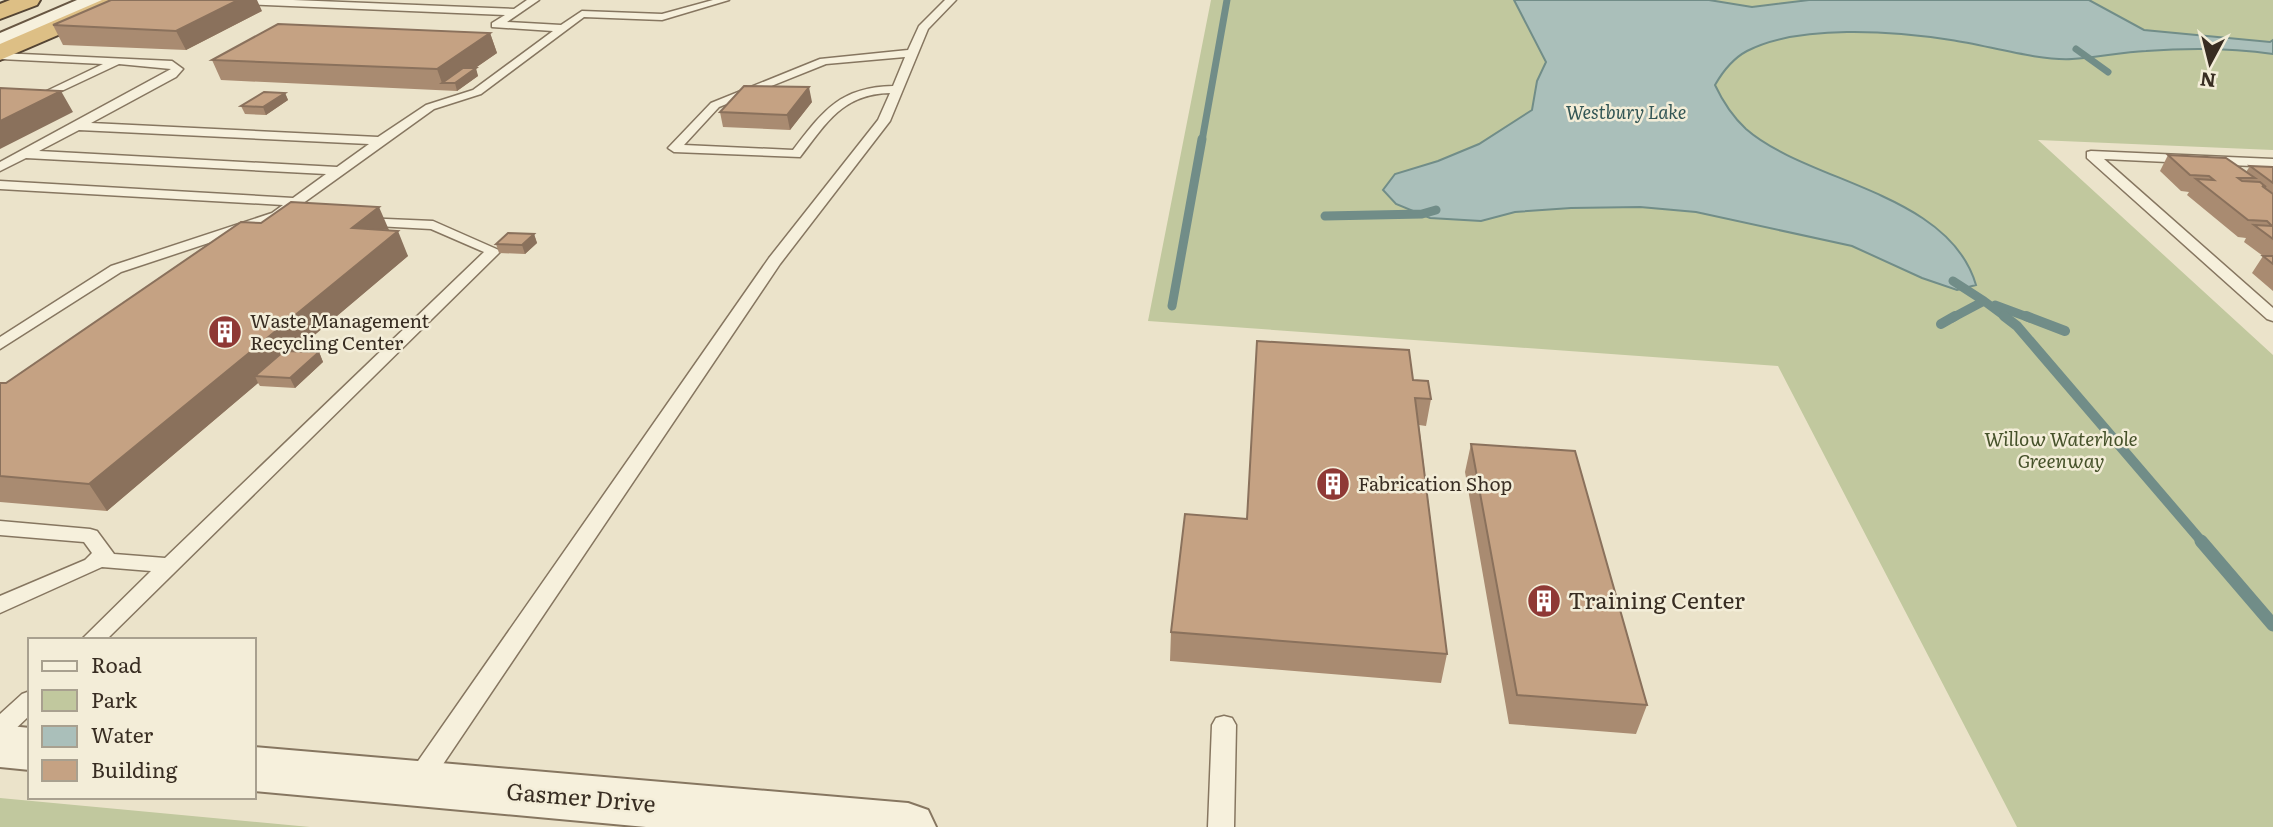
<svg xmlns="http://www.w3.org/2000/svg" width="2273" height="827" font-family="Literata,serif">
  <rect width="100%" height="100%" fill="#ebe3ca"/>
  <path fill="#c1c89e" d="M1211 0H2273V150L2038 140 2273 355V827H2017L1778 366 1148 321Z
    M0 798 310 827H0Z"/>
  <path fill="#aabfba" stroke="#718d88" stroke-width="2" d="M1514 0H1709L1752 7 1809 0H2089L2144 30 2270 42 2273 40V54C2231 48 2188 48 2146 51 2121 52 2096 58 2072 59 2038 61 1986 45 1951 40 1894 31 1799 24 1747 51 1732 59 1723 71 1715 85 1723 102 1732 116 1746 129 1808 183 1949 192 1976 285L1957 290 1922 278 1852 246 1696 212 1640 207 1571 208 1515 212 1481 221 1430 218 1396 204 1383 190 1395 174 1438 161 1479 144 1532 110 1537 81 1546 62Z"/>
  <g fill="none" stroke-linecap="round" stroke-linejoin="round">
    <path stroke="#718d88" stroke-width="7" d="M2076 49 2108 72
      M1202 141 1227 0"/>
    <path stroke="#718d88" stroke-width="9" d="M1325 216 1422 214 1436 210
      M1984 301 2007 318
      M1995 305 2030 318
      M1172 306 1202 139
      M1952 318 1984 301 1953 281"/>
    <path stroke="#718d88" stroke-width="10" d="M2004 316 2017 326 2203 543
      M2026 316 2065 331
      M1941 324 1955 316"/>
    <path stroke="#718d88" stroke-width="13" d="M2201 541 2273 625"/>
    <g stroke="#867660" stroke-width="3">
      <path id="service" d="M216 0H293L514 9 527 0H539L507 22 561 25 582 11 662 14 713 0H729L662 20 584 17 481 94 434 109 288 214 293 218 291 221H275L121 272 0 349V337L111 266 272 213 283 205 0 189V181L293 198 326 174 26 158 0 171V162L171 69 119 64 36 103 30 100 32 98 103 64 0 59V53L172 61 183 69 176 77 91 123 378 137 426 105 473 90 553 31 492 27V23L505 15 221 3ZM79 130 369 144 337 167 39 151Z
        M945 0H956L928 29 890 121 780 264 427 788 418 791 409 788 406 781 409 774 769 258 878 120 890 93C843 94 827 122 800 157L674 152 668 148 711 103 820 59 908 50 919 26ZM905 57 893 86C840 87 823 111 793 150L684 145 719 107 826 64Z
        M2091 151 2273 159V167L2104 159 2273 308V321L2267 319 2087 158V152Z
        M363 218 433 221 501 251 106 640H81L151 571 102 567 0 613V596L85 560 92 553 84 542 0 535V521L90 529 97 531 114 554 165 558 484 252 431 229 358 225V219Z
        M30 691V715L8 736 0 738V714L22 694Z
        M1224 716 1232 718 1236 725 1234 827H1208L1212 725 1216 718Z"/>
    </g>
    <g stroke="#867660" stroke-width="4">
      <path id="tertiary" d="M0 725 30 728V770L0 767Z
        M254 747 908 803 928 810 936 827H646L254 791Z"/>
    </g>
    <g stroke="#685743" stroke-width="4">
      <path id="secondary" d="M77 0H106L103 5 0 48V33Z"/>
    </g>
    <g stroke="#544433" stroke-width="4">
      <path id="trunk" d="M10 0H40L37 5 0 19V4Z
        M102 0H131L128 5 0 60V44Z"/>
    </g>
    <use href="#service" fill="#f6f0dc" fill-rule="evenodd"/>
    <use href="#tertiary" fill="#f6f0dc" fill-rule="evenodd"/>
    <use href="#secondary" fill="#f6f0dc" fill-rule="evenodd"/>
    <use href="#trunk" fill="#ddbf85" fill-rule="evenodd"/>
  </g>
  <path fill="#a98b71" d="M262 11 186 50 63 45 53 25Z
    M490 33 497 53 475 68 478 76 457 91 221 80 212 60Z
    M285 93 288 100 266 115 245 114 241 106Z
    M812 102 790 130 723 127 720 112Z
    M2168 155 2246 172 2250 166 2273 167V291L2252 273 2263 256 2244 242 2246 238 2238 237 2187 195 2189 192 2181 191 2160 171Z
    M389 231 408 256 295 351 319 352 323 362 295 388 260 386 258 383 107 511 0 502V383H6Z
    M534 234 537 243 525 254 499 253 496 244Z
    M1413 380 1431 399 1426 426 1419 425 1447 654 1441 683 1170 661 1171 632 1247 519Z
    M1471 444 1647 705 1636 734 1509 724 1465 472Z"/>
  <path fill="#8a715c" d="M238 0H257L262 11 186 50 176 31Z
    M490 33 497 53 454 83H442L437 69Z
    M476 68 478 76 457 91 455 83Z
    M809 87 812 102 790 130 787 115Z
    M61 91 73 112 0 149V121Z
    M285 93 288 100 266 115 263 107Z
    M379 207 389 230 352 228Z
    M398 231 408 256 265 377 255 376 258 383 107 511 89 484Z
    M534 234 537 243 525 254 522 245Z
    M319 352 323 362 295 388 290 378Z"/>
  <path fill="#c5a283" stroke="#8a715c" stroke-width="2" d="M111 0H238L176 31 53 25Z
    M278 24 490 33 437 69 212 60Z
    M463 68H476L455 83H442Z
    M744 86 809 87 787 115 720 112Z
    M0 88 61 91 0 121Z
    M264 92 285 93 263 107 241 106Z
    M2168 155 2226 158 2255 178H2238L2242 181 2260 182 2266 187 2262 186 2273 194V239L2254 225 2272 226 2267 221 2248 220 2196 179 2214 180 2209 176 2190 175Z
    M2250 166 2273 167V183Z
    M291 202 379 207 352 228 398 231 89 484 0 476V383H6L241 222 261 223Z
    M508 233 534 234 522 245 496 244Z
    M2263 256H2273V264Z
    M1257 341 1409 350 1413 380 1428 381 1431 399 1415 398 1447 654 1171 632 1185 514 1247 519Z
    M284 351 319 352 290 378 255 376Z
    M1471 444 1575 451 1647 705 1517 695Z"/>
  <defs>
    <g id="building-disc" transform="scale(1.75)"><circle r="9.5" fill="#8f3935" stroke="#f3edd8"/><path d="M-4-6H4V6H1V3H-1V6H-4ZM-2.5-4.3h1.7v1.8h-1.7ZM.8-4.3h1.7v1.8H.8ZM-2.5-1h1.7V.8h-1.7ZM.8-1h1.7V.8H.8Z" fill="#fff"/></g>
  </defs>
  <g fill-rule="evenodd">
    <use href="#building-disc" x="225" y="332"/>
    <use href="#building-disc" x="1333" y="484"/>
    <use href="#building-disc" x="1544" y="601"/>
  </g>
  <g text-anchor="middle" stroke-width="5" stroke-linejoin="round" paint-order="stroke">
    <g font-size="18" font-style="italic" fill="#335655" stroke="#f3edd8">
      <text x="1626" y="119">Westbury Lake</text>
    </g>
    <g font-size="19" fill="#382d22" stroke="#f3edd8" text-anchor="start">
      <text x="250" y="328">Waste Management<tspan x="250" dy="22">Recycling Center</tspan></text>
      <text x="1358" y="491">Fabrication Shop</text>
    </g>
    <g font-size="19" font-style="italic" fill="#46522a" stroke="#f3edd8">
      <text x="2061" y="446">Willow Waterhole<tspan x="2061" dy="22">Greenway</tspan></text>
    </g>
    <g font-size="23" fill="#382d22" stroke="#f3edd8" text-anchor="start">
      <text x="1568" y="609">Training Center</text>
    </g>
    <g font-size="23" fill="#382d22" stroke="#f3edd8">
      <text transform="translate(581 798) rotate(5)" y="8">Gasmer Drive</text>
    </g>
  </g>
  <rect x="28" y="638" width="228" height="161" fill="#f3edd8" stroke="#a8a08f" stroke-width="2"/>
  <rect x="42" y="661" width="35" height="10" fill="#f6f0dc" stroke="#a8a08f" stroke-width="2"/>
  <text x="91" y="673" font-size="21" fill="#382d22">Road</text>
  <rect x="42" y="690" width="35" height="21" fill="#c1c89e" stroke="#a8a08f" stroke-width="2"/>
  <text x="91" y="708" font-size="21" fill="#382d22">Park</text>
  <rect x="42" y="726" width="35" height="21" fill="#aabfba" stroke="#a8a08f" stroke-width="2"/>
  <text x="91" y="743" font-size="21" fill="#382d22">Water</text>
  <rect x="42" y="760" width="35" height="21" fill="#c5a283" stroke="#a8a08f" stroke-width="2"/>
  <text x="91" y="778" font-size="21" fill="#382d22">Building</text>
  <g transform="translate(2210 63) rotate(187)" stroke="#f3edd8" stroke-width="5" paint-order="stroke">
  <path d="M0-5L12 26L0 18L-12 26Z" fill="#382d22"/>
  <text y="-10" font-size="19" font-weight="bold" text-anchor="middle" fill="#382d22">N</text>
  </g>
</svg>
